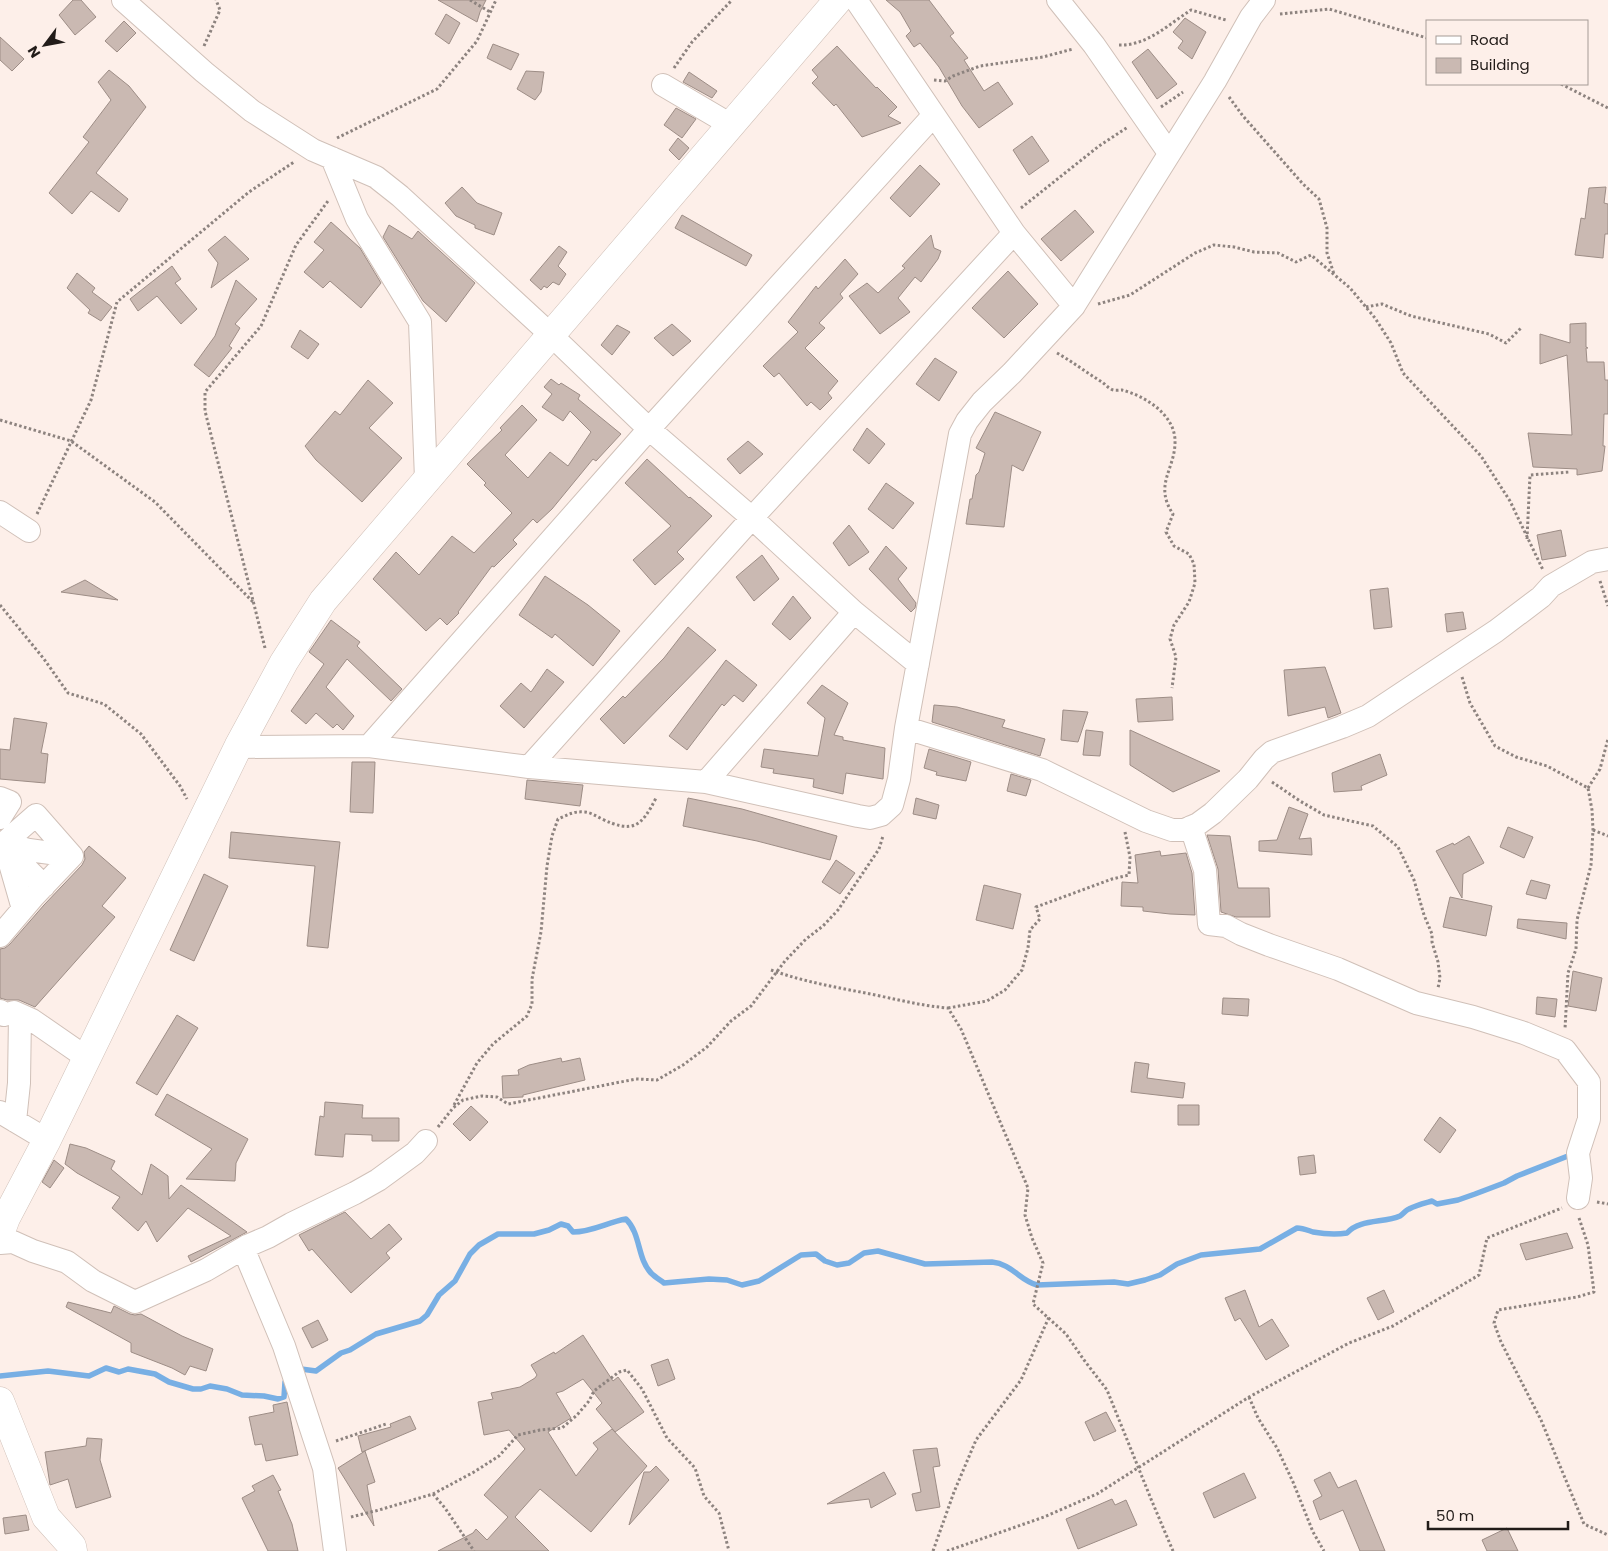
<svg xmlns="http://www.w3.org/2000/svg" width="1608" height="1551" font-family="Poppins,sans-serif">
  <rect width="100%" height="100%" fill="#fdefe9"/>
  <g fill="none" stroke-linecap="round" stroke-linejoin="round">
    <path stroke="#78afe4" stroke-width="5.5" d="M298 1370 301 1369 316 1371 341 1353 350 1350 376 1334 420 1321 427 1315 439 1295 455 1281 470 1254 479 1245 498 1234H534L549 1230 561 1224 568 1226 573 1232C592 1232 608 1222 626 1219 641 1234 637 1258 651 1273 655 1277 660 1280 664 1283L709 1279 727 1280 742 1285 759 1281 801 1255 816 1254 825 1261 837 1265 849 1263 864 1253 878 1251 925 1264 992 1262C1012 1264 1019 1280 1037 1285L1114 1282 1128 1284 1145 1280 1160 1275 1177 1264 1201 1255 1260 1249 1297 1228C1303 1228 1307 1230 1313 1232 1324 1234 1336 1235 1347 1233 1359 1219 1384 1223 1400 1216 1403 1214 1406 1210 1409 1209 1416 1205 1425 1203 1432 1201L1437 1204 1458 1200 1475 1194 1504 1183 1517 1176 1573 1154
      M0 1376 48 1371 89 1376 106 1368 119 1372 128 1369 155 1374 169 1382 193 1389H201L210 1386 227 1389 242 1395 264 1396 278 1399 284 1397 285 1382 287 1379"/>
  </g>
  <path fill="#cab9b2" stroke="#9d8d86" d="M73 0H81L96 17 75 35 59 15Z
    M438 0H486L480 12 477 22Z
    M886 0H929L954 33 950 36 968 58 964 60 984 91 998 82 1013 104 979 128 962 106 939 67 920 43 914 47 906 36 911 31 900 12Z
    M446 14 460 23 449 44 435 34Z
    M1185 18 1206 32 1192 59 1178 48 1183 41 1173 32Z
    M124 21 136 33 117 52 105 41Z
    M0 37 24 59 12 71 0 60Z
    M493 44 519 54 511 70 487 58Z
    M837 46 876 88 877 87 897 107 888 116 901 123 862 137 836 104 834 106 812 83 818 77 812 70Z
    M1148 49 1177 84 1157 99 1132 62Z
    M109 70 129 86 146 107 96 173 128 199 119 212 91 191 72 214 49 193 89 142 83 137 111 100 98 82Z
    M526 71 544 72 541 92 535 100 517 89Z
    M689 72 717 91 712 98 683 82Z
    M676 108 696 119 682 138 664 125Z
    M1032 136 1049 161 1029 175 1013 150Z
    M678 138 689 148 679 160 669 150Z
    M920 165 940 184 910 217 890 198Z
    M462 187 477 203 502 213 494 235 475 228V225L456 216 445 203Z
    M1606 187 1604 203 1608 204V234H1605L1603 258 1575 255 1581 218 1585 219 1589 188Z
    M1075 210 1094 232 1061 261 1041 239Z
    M682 215 752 255 746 266 675 228Z
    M331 222 360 248 381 283 361 308 330 281 323 288 304 272 324 250 314 242Z
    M389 225 412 239 418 231 475 283 446 322 423 301 383 237Z
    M931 235 934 248 941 251 938 259 921 282 915 277 898 298 910 312 880 334 849 296 867 283 878 293 905 268 902 266Z
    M225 236 249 259 211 288 218 263 208 250Z
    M559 246 567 252 558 266 566 274 559 285 553 282 547 288 544 286 541 290 530 280Z
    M845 259 858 274 840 294 843 298 819 323 825 328 805 348 838 381 828 393 832 398 820 410 811 402 807 406 779 373 774 377 763 366 798 332 788 322 816 286 818 289Z
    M172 266 181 279 175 283 197 309 181 324 157 296 138 311 130 299Z
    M1008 271 1038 304 1004 338 972 308Z
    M77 273 95 288 92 292 112 307 101 321 88 313 90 310 67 288Z
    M236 280 257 299 235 324 240 328 229 346 232 348 209 377 194 365 215 336Z
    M1586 323V347L1588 348H1586L1587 362H1604L1605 380H1608V414H1604L1603 446H1605L1602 471 1577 475V469L1533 467 1528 433 1572 435 1567 355 1540 364V334L1570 343V324Z
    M672 324 691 341 673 356 654 338Z
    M617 325 630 332 612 355 601 345Z
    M300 330 319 344 308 359 291 347Z
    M935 358 957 372 939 401 916 384Z
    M551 379 559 385 561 383 580 395 578 399 621 434 596 461 593 459 552 509 537 523 533 519 513 540 517 544 494 567 492 566 458 612 459 613 447 625 440 618 426 631 373 579 396 552 419 575 452 536 474 553 512 513 484 485 486 483 467 464 502 430 500 428 522 405 537 420 505 455 528 478 550 452 568 466 591 432 570 411 563 421 542 407 552 394 544 387Z
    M368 380 393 403 369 428 402 458 362 502 316 460 305 446 335 411 340 415Z
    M995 412 1041 432 1023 471 1012 465 1004 527 966 524 970 499H972L976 475 979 472 985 453 976 448Z
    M867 428 885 444 869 464 853 450Z
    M748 441 763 454 740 474 727 459Z
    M647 459 689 498 690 497 712 516 677 552 684 559 655 585 633 560 671 526 625 483Z
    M886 483 914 503 893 529 868 509Z
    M849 525 869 552 849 566 833 543Z
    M1561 530 1566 556 1542 560 1537 535Z
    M886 546 907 568 898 579 916 603 915 608 911 612 869 569Z
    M762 555 779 579 754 601 736 577Z
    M545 576 588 605 620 631 593 666 555 634 552 638 519 615Z
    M85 580 118 600 61 592Z
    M1388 588 1392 627 1374 629 1370 590Z
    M793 596 811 618 790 640 772 624Z
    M1463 612 1466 629 1447 632 1445 614Z
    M331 620 360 642 357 646 402 689 391 701 347 659 326 687 354 716 343 730 337 724 333 728 316 713 306 724 291 711 324 664 309 652Z
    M688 627 716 650 624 744 600 719 623 696 625 698 664 658Z
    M726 660 757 685 743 702 734 695 724 706 722 704 687 750 669 736Z
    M1325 667 1341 713 1328 718 1325 707 1288 716 1284 670Z
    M547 669 564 682 524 728 500 706 521 683 531 692Z
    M822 685 848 703 834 735 843 737V740L885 748 883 779 846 773 843 794 813 787 814 779 773 773 774 769 761 767 764 749 818 756 825 718 807 703Z
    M1172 697 1173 720 1138 722 1136 699Z
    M934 705 957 707 1005 720 1002 727 1045 739 1040 756 932 722Z
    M1063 710 1088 712 1078 742 1061 740Z
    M14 718 47 723 41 753 48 754 45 783 0 779V749L10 750Z
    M1086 730 1103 732 1100 756 1083 755Z
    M1130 730 1220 771 1173 792 1130 765Z
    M929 749 971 762 966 781 936 775 937 772 924 768Z
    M1380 754 1387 775 1361 786 1362 790 1334 792 1332 773Z
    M352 762H375L373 813 350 812Z
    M1011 774 1031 780 1026 796 1007 791Z
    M527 780 583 785 580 806 525 799Z
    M688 798 742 809 837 836 830 860 757 841 683 826Z
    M916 798 939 805 936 819 913 814Z
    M1289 807 1308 814 1299 839 1311 838 1312 855 1259 851V841L1277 840Z
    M1508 827 1533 837 1524 858 1500 847Z
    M231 832 340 842 328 948 307 946 315 866 229 858Z
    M1207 835 1230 836 1238 888H1269L1270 917H1236L1221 912 1218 869Z
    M1469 836 1484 863 1463 874 1462 898 1436 851 1453 843 1454 845Z
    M89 846 126 878 102 906 115 917 35 1007 19 1000H7L0 998V949L5 948 10 944 44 905 82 865 85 859 84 852Z
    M1160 851 1161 856 1186 853 1192 873 1195 915 1170 914 1143 911V907L1121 906 1122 882 1138 883 1135 855Z
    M836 860 855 873 840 894 822 882Z
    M204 874 228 886 194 961 170 950Z
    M1531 880 1550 885 1546 899 1526 894Z
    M984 885 1021 894 1013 929 976 920Z
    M1450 897 1492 906 1486 936 1443 927Z
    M1518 919 1567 923 1566 939 1517 928Z
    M1573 971 1602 978 1596 1011 1568 1006Z
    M1537 997 1557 999 1555 1017 1536 1014Z
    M1223 998 1249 999 1248 1016 1222 1014Z
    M177 1015 198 1028 157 1095 136 1083Z
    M561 1058 562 1062 580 1058 585 1080 523 1095V1097L503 1098 502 1076 519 1075 518 1070 529 1065Z
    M1135 1062 1149 1064 1147 1078 1185 1083 1183 1098 1131 1092Z
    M167 1094 248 1139 236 1163 235 1181 186 1179 212 1149 155 1115Z
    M325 1102 363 1105 362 1118H399V1141H372V1135L345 1134 343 1157 315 1155 320 1116 324 1117Z
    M1178 1105H1199V1125H1178Z
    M471 1106 488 1122 470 1141 453 1124Z
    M1440 1117 1456 1130 1440 1153 1424 1140Z
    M70 1144 86 1148 115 1161 111 1169 142 1195 151 1164 168 1176 169 1199 181 1185 247 1232 191 1262 188 1256 231 1236 188 1208 157 1242 146 1221 138 1231 112 1208 120 1197 77 1173 65 1164Z
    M1314 1155 1316 1173 1300 1175 1298 1157Z
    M54 1160 64 1168 50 1188 42 1182Z
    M345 1212 371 1239 389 1224 402 1239 386 1253 390 1258 351 1293 312 1249 309 1251 299 1235Z
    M1567 1233 1573 1248 1526 1260 1520 1244Z
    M1245 1290 1259 1327 1272 1319 1289 1346 1266 1360 1240 1318 1235 1321 1225 1298Z
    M1384 1290 1394 1312 1378 1320 1367 1298Z
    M68 1302 111 1313 114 1306 130 1314 135 1315 141 1314 182 1336 213 1349 206 1371 190 1366 185 1375 172 1368 131 1352V1343L66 1307Z
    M318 1320 328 1340 312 1348 302 1328Z
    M583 1335 613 1381 618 1377 644 1412 615 1432 596 1409 602 1403 583 1379 563 1391 556 1393 571 1418 548 1432 576 1476 598 1449 593 1443 612 1429 647 1466 591 1532 540 1489 515 1517 549 1551H438L473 1533 476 1529 487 1540 508 1517 484 1495 525 1449 509 1430 484 1435 478 1402 493 1399 491 1393 520 1387 535 1378 537 1375 531 1365 554 1352 555 1354Z
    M668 1359 675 1379 658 1386 651 1365Z
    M287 1402 298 1455 266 1461 262 1444 255 1445 249 1417 274 1412 273 1405Z
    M1106 1412 1116 1431 1094 1441 1085 1422Z
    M410 1416 416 1429 362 1452 358 1436 391 1427 390 1424Z
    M87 1438 102 1439 100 1460 111 1497 76 1508 68 1479 50 1485 45 1452 86 1446Z
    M937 1448 940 1466 933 1467 940 1507 916 1511 912 1494 921 1492 913 1450Z
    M365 1451 375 1482 367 1485 374 1526 338 1468Z
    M656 1466 669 1480 629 1525 644 1472H650Z
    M884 1472 896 1494 871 1508 869 1499 827 1504Z
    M1330 1472 1338 1488 1356 1480 1385 1551H1360L1343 1510 1320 1520 1313 1501 1322 1496 1314 1480Z
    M1244 1473 1256 1498 1214 1518 1203 1493Z
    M273 1475 281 1490 278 1491 292 1524 298 1551H268L242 1498 255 1491 252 1486Z
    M1112 1499 1115 1505 1126 1500 1137 1525 1078 1549 1066 1519Z
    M26 1515 29 1530 5 1534 3 1518Z
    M1507 1528 1518 1551H1487L1482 1540Z"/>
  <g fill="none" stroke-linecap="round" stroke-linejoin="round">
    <g stroke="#d0c0b8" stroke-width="24">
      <path id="street" d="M123 0 204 72 252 111 313 150 376 177 400 196 550 334 649 429 752 518 854 612 918 664
        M856 0 1014 233 1074 306
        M1058 0 1094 45 1169 153
        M663 85 731 125
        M332 158 357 219 420 322 426 479
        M0 512 29 531
        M906 728 1042 770 1146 821 1172 830H1184L1198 824 1213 813 1248 779 1264 759 1272 752 1342 727 1368 716 1496 631 1541 597 1551 586 1592 562 1608 559
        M369 746 649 429 933 116
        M238 747 369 746 529 767 706 782 858 816 870 818 881 815 892 805 899 779 906 728 960 434 967 421 982 402 1012 373 1074 306 1215 81 1251 17 1264 0
        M529 767 752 518 1014 233
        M706 782 854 612
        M0 798 10 802 0 818
        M36 815 72 856 29 850 4 843Z
        M1191 827 1205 870 1209 924 1226 926 1241 934 1269 945 1338 969 1416 1003 1473 1017 1524 1033 1565 1050 1589 1082V1119L1578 1153 1581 1178 1578 1198
        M0 847 4 843 23 909
        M6 848 44 886
        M0 936 34 896 72 856
        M0 1011 4 1015 14 1012 32 1020 87 1058
        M0 1112 47 1140
        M15 1121 19 1083 20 1015
        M0 1243 13 1242 33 1251 67 1262 93 1281 135 1302 206 1270 247 1246 268 1237 291 1224 355 1193 378 1180 415 1153 426 1141
        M247 1246 244 1250 246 1255 284 1346 324 1468 335 1551"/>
    </g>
    <g stroke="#d0c0b8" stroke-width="29">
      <path id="secondary" d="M0 1234 6 1218 47 1140 238 747 284 662 323 601 838 0
        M0 1401 46 1517 72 1546 73 1551"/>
    </g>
    <path stroke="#8d837f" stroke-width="3" stroke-dasharray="2.5 2.5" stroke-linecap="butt" d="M470 0 490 12
      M1280 14 1329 9 1427 38
      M1119 45C1147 46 1169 24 1191 10L1226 20
      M204 46 220 10 216 0
      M674 68 692 42 732 0
      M934 80 945 81 953 76 980 66 1043 57 1073 49
      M1561 84 1608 108
      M1229 97 1243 116 1303 184 1319 199 1327 228V253L1334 274
      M1161 107 1183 92
      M337 138 437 89 477 41 496 0
      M1021 208 1099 146 1128 127
      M1098 304 1130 295 1195 253 1214 245 1234 247 1254 252 1278 253 1296 262 1311 255 1350 288 1375 318 1391 343 1403 373 1481 456 1510 501 1543 570
      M1366 307 1382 304 1411 316 1489 334 1506 343 1522 327
      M1057 353C1073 362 1087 373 1102 382 1105 384 1108 388 1111 389 1114 391 1119 390 1122 390 1145 396 1174 414 1175 440 1176 469 1153 484 1173 514L1166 532 1174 546 1189 554 1194 564 1195 583 1189 602 1174 625 1170 639 1176 657 1172 688
      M0 420 71 441 155 502 253 602
      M37 514 91 400 117 302 249 192 294 162
      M1527 539 1530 475 1570 472
      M1600 581 1608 606
      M0 605 44 659 68 693 104 704 141 734 180 786 187 799
      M265 648 205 411V392L261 326 296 245 328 201
      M1462 677 1470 703 1495 746 1516 757 1547 766 1588 788 1592 810 1593 830 1591 865 1577 920 1576 949 1568 973 1565 1029
      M1272 782 1300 801 1324 815 1373 826 1398 847 1414 880 1424 915 1432 934V942L1438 962 1440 978 1438 988
      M1588 788 1600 769 1608 739
      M1593 830 1608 836
      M771 970C807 983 842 988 880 996 904 1001 924 1006 948 1008L961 1029 1028 1188 1025 1215 1032 1238 1043 1263 1033 1304 1066 1334 1084 1360 1107 1390 1151 1499 1173 1551
      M948 1008 987 1001 1005 990 1022 970 1028 948 1030 930 1040 919 1036 907 1112 879 1129 875 1130 857 1125 832
      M454 1105 477 1063 493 1044 527 1016 532 1004V979L541 932 547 866 552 836 558 819C567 815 574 811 584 812 590 812 596 816 602 819 632 833 641 828 656 798
      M438 1127 453 1108 463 1100 482 1096 497 1097 508 1104 636 1079 657 1080 683 1065 707 1047 731 1021 751 1006 785 961 806 939 823 926 838 910 879 849 883 836
      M1597 1202 1608 1204
      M1579 1218 1588 1245 1594 1292 1577 1297 1498 1310 1494 1323 1501 1342 1541 1420 1584 1524 1608 1535
      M1249 1397 1258 1418 1277 1448 1293 1482 1313 1532 1324 1551
      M336 1441 386 1424
      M433 1494 445 1508 474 1551
      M351 1517 379 1510 433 1494 474 1472 499 1456 518 1435 540 1430 562 1428 577 1415 589 1401 594 1391 619 1372 627 1370 642 1389 667 1438 695 1468 704 1496 719 1513 729 1551
      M933 1551 954 1492 976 1440 1021 1380 1049 1317
      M947 1551 1044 1517 1097 1494 1249 1397 1349 1343 1393 1326 1479 1275 1487 1238 1562 1208"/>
    <use href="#street" stroke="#fff" stroke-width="22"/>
    <use href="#secondary" stroke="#fff" stroke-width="28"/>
  </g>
  <rect x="1426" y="20" width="162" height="65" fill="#fdefe9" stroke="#a59b96"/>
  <rect x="1436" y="36" width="25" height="8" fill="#ffffff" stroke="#a59b96"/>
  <text x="1470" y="45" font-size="15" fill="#221c19">Road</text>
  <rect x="1436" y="58" width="25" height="15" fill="#cab9b2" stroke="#a59b96"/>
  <text x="1470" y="70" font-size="15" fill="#221c19">Building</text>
  <g transform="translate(45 45) rotate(238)" stroke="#fdefe9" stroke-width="4" paint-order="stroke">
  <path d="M0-4L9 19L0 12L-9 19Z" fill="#221c19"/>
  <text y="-8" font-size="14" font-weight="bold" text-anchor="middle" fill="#221c19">N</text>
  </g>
  <path d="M1428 1521v8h140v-8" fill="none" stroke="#221c19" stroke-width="2.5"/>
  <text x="1436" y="1521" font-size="15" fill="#221c19" stroke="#fdefe9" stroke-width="4" paint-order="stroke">50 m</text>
</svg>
